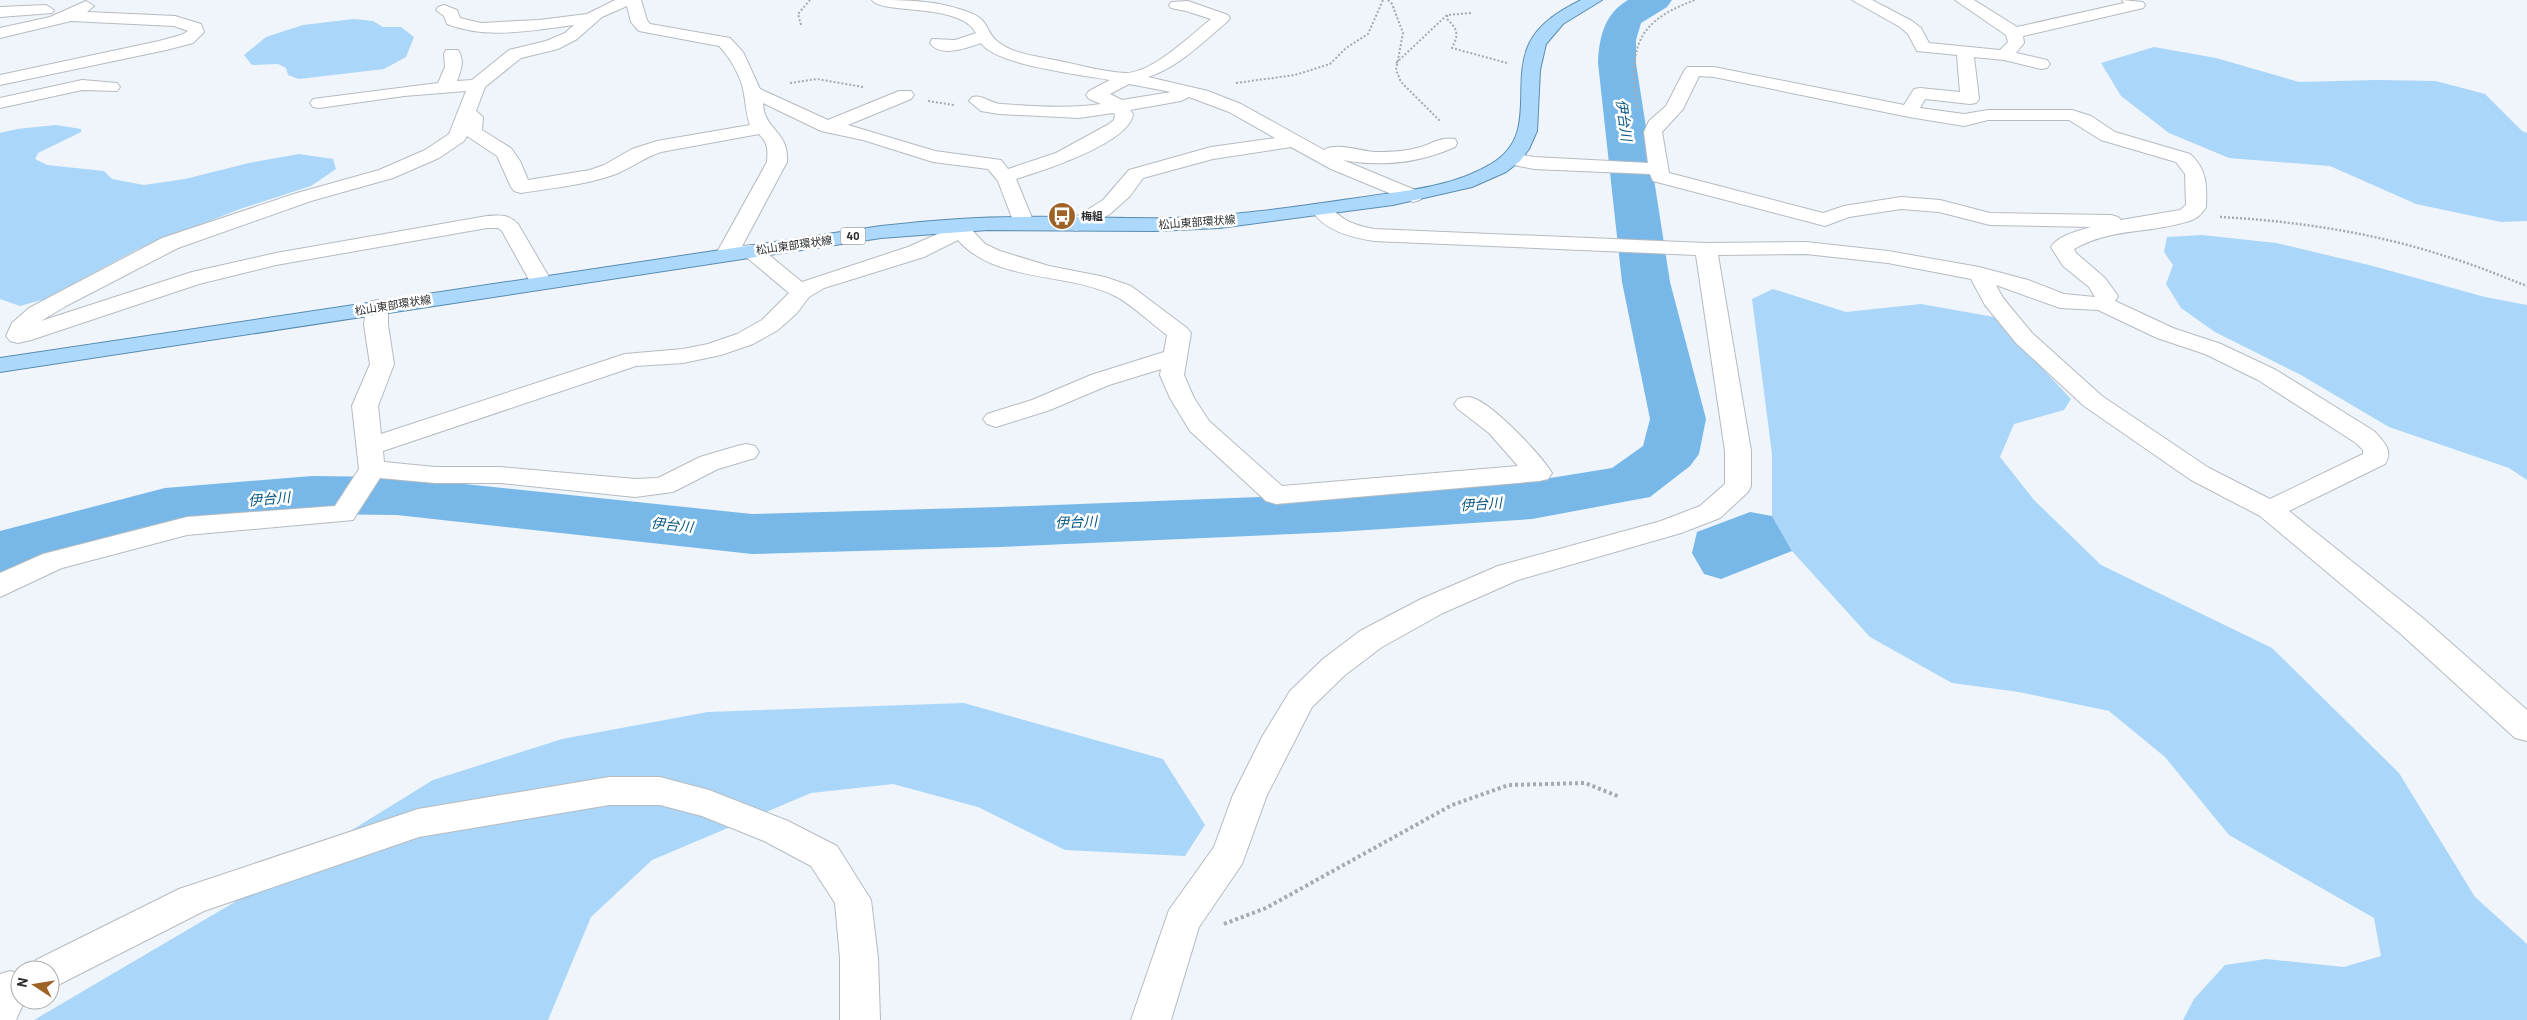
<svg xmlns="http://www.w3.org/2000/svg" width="2527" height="1020" font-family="Barlow,'Noto Sans JP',sans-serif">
  <rect width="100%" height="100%" fill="#eff5fa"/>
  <path fill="#aad6f9" d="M354 19 373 21 383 27H401L414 37 406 57 384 69 299 79 288 75 286 68 278 64 252 65 244 55 266 37 303 25Z
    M2154 47 2216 58 2299 82 2376 80 2436 81 2485 94 2522 131 2527 133V221L2501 222 2416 204 2330 166 2229 158 2169 133 2121 96 2101 63Z
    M56 125 81 129V132L38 153 35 159 47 165 104 171 112 179 144 185 185 179 249 163 299 154 333 159 336 169 311 186 240 209 138 249 45 299 20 306 0 299V133L17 129Z
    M2202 235 2276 243 2369 265 2485 297 2527 305V480L2509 468 2389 427 2301 375 2215 332 2181 308 2166 284 2173 265 2164 252 2167 237Z
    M1773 289 1846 312 1921 304 1994 317 2071 399 2064 410 2014 424 2000 457 2034 500 2101 565 2272 648 2399 773 2475 897 2527 944V1020H2183L2194 999 2225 965 2266 959 2344 967 2381 956 2374 918 2229 835 2165 757 2109 711 2019 692 1952 683 1870 637 1792 551 1772 516V454L1752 299Z
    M964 703 1163 759 1205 825 1185 856 1065 850 978 807 893 784 811 793 652 860 591 917 548 1020H34L245 896 433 780 562 739 708 712Z"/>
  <path fill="#78b8e8" d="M1750 512 1772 516 1792 551 1721 579 1704 574 1692 553 1697 532Z"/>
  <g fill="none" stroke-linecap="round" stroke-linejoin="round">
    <path fill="#78b8e8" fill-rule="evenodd" d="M1628 0H1672L1667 7 1641 23 1636 40V63L1670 282 1706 419 1699 454 1690 466 1650 497 1532 519 1337 532 1000 547 752 554 397 515 312 514 167 526 0 573V531L165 488 312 476 397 477 752 514 1000 507 1337 494 1532 481 1612 468 1643 446 1650 419 1622 282 1598 63C1599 38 1604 14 1628 0Z"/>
    <g stroke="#b6bbc0" stroke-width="2">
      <path id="street" d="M615 0H641L647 20 650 24 730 38 743 52 760 89 828 120 899 91H911L914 95 911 99 848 125 935 151 1001 160 1008 169 1056 153 1109 124 1114 120 1115 114 1113 113 1079 118 999 114 981 111 969 101 972 97C983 94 989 103 1001 104 1034 106 1068 109 1101 104L1089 99 1086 95 1089 91 1110 80C1082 75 995 65 981 43 967 48 940 58 930 43L932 39 955 40 976 33C960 2 882 15 872 0 907 0 940 0 973 14 989 21 986 32 997 41 1012 54 1036 56 1054 60 1077 64 1102 72 1125 73 1151 74 1191 35 1211 19L1186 11 1171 8 1169 5 1171 2 1188 1 1228 15 1230 18 1228 21C1203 42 1179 67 1148 77L1208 91 1241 104 1324 150C1335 142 1361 151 1374 152 1388 152 1403 152 1417 148 1430 145 1441 136 1455 139L1457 143 1455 147C1419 163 1381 167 1343 160L1420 192 1423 196 1420 200 1413 202 1406 200 1331 169 1291 147 1213 159 1143 178 1130 196 1110 214 1083 229 1076 231 1069 229 1066 225 1069 221 1103 200 1129 170 1211 147 1275 138 1229 112 1189 97 1181 101 1130 110 1133 114C1130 143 1042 171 1016 179L1034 223 1031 227 1024 229 1017 227 1014 223 998 181 988 169 933 162 863 140 821 131 763 103C764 131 789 130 787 162L740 250 742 246 750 245 758 246 802 282 908 247 951 228 955 221 962 219 969 221 972 225V230L985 244 1000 251 1049 266 1105 277 1131 286 1187 328 1191 333 1184 375 1194 398 1209 421 1282 486 1518 466 1489 433 1458 409 1454 404 1458 399C1464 397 1468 396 1473 398 1494 405 1540 454 1552 473L1548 479 1539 481 1276 504 1266 501 1190 431 1170 398 1160 375 1161 369 1109 385 1050 410 996 427 987 424 983 419 987 414 1032 400 1091 375 1164 352 1167 335C1150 323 1133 305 1115 296 1069 272 995 283 958 240L924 257 824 288 809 297 797 313 778 330 753 344 721 355 683 363 636 366 383 451 384 462 435 467H500L635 479 658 478 700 457 737 446 746 444 755 446 759 452 755 458 718 469 673 492 635 497 500 483H435L380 478 353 520 187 535 62 568 0 597V573L43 554 187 517 335 506 359 469 352 406 370 364 364 325 366 307 369 302 377 300 385 302 388 307V325L394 364 378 406 381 434 625 354 683 349 708 344 737 334 762 320 789 293 739 251 735 259 727 260 719 259 716 254 767 162C768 150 768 143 759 134L661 152C645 157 631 168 616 174 586 185 552 188 521 193L514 191 511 187 497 156 467 136 464 141 439 158 393 178 311 201 178 248 66 306 41 321 192 272 276 253 487 216C501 215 508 214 518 224L552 282 549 287 541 289 533 287 502 231 498 228H487L276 265 199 284 31 340 18 343 10 341 6 336 12 323 29 308 162 238 297 193 379 170 425 150 449 134 466 91 404 96 319 108 313 107 310 103 313 99 438 83 445 67 444 54 446 50H458C465 61 461 70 457 81L472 80 509 50 546 41 565 33 574 25C533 30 488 40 447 24L444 16 436 10 438 7 444 5 457 10 460 18 481 23 539 20 587 14ZM627 6 631 22 639 31 719 46C730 57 742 78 744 94 746 105 746 114 750 125L657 141 632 149 604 165 590 170 528 180 520 161 511 148 482 130 483 117 476 111 485 87 521 58 558 49 577 39 602 17ZM1129 84 1166 91 1171 92 1122 100 1110 94Z
        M1852 0H1872L1912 21 1921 28 1929 43 2000 50 2008 42 2006 35 1955 0H1974L2017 27 2124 3 2122 0 2143 2 2145 5 2143 8 2023 36 2024 43 2016 53 2047 60 2050 64 2047 68 2041 69 2004 60 1974 57 1979 99 1976 103 1970 104 1925 99 1920 108 1964 114 1988 110H2072L2091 116 2115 132 2190 154C2207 169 2207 186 2206 207 2203 212 2198 218 2192 220 2153 234 2112 227 2074 249L2076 253 2105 278 2118 296 2115 301 2173 328 2221 344 2276 370 2374 431C2383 441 2394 450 2385 464L2289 511 2424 619 2527 710V741L2515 738 2402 635 2260 516 2191 480 2084 406 2016 343 1985 305 1971 279 1888 263 1806 254 1718 255 1751 451V486L1748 492 1720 518 1681 533 1518 580 1443 613 1382 647 1345 675 1312 707 1267 795 1242 864 1199 927 1171 1020H1131L1169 910 1214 847 1233 795 1262 737 1290 691 1323 659 1360 631 1421 599 1498 566 1661 521 1700 506 1725 484V451L1696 255 1374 241C1350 237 1325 231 1311 210L1314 206C1329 202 1334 213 1346 220 1355 225 1364 227 1374 229L1706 243 1806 242 1888 251 1979 267 2028 280 2064 294 2095 297 2089 287 2063 266 2051 247C2059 235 2078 231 2091 227L1990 225 1939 212 1901 209 1849 217 1825 226 1653 181 1650 174 1534 169 1504 163 1501 159 1504 155 1511 153 1534 157 1648 163 1644 132 1649 121 1666 106 1684 71 1687 67H1714L1904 105 1914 89 1920 88 1960 92 1957 55 1917 51 1908 34 1900 27ZM1699 76 1714 77 1909 117 1964 126 1988 120H2069L2101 140 2176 162 2185 174 2186 205 2180 210 2121 220 2118 217 2111 215 1990 213 1940 200 1901 197 1844 206 1823 213 1669 173 1662 132 1683 109ZM1996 285 2060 308 2098 310 2157 338 2205 354 2258 380 2356 443 2363 450V454L2270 499 2209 468 2102 396 2032 333 2003 298Z
        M86 1 94 6 87 12 175 16 201 24 204 32 193 43 166 50 0 85V75L159 41 181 35 188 31 174 26 71 21 0 38V28L50 17Z
        M46 5 54 10 52 13 0 17V7Z
        M82 80 117 83 120 87 117 91 82 90 0 108V98Z
        M609 777H660L709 790 788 821 837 846 871 900 878 958 880 1020H840V958L835 903 811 866 764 841 702 816 660 805H609L419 837 204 911 50 989V970H32L36 960 179 889 418 809Z
        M10 971 20 974V1000H25L16 1020H0V974Z"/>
    </g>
    <g stroke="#5a8cb1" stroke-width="2">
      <path id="primary" d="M1581 0H1602L1563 24 1546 44 1540 70 1537 131 1529 149 1520 161 1506 172 1472 187 1393 205 1220 228 1155 231 988 230 881 238 0 372V358L881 226C927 221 974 217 1020 217 1071 216 1122 219 1173 218 1235 216 1295 207 1357 198 1402 191 1451 188 1491 164 1539 136 1510 85 1529 44 1539 23 1561 10 1581 0Z"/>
    </g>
    <path stroke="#a6aaae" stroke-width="2" stroke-dasharray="2 2" stroke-linecap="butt" d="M1388 0 1392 4 1403 33 1396 70 1401 82 1441 122
      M1447 15V19C1458 30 1459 34 1452 48L1507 63
      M801 25 798 14 810 0
      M1396 63 1447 15 1471 13
      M790 83 817 79 863 87
      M1236 83 1295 75 1330 64 1346 48 1368 34 1383 0
      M928 101 954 105
      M1637 108C1629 48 1635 22 1695 0"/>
    <path stroke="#a6aaae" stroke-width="2.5" stroke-dasharray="2 2" stroke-linecap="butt" d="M2220 217C2297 221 2375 233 2448 257 2475 265 2501 276 2527 286"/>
    <path stroke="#a6aaae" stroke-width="4" stroke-dasharray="3 3" stroke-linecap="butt" d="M1224 924 1266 908 1452 805 1509 785 1585 783 1620 797"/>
    <use href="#street" fill="#fff" fill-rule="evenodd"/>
    <use href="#primary" fill="#acd9fb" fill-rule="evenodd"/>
  </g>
  <defs>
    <g id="bus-disc" transform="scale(1.4375)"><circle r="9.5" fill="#9f6226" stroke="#fff"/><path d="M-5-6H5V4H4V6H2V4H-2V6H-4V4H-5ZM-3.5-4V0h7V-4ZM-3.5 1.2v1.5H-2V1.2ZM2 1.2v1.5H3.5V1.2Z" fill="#fff"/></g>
  </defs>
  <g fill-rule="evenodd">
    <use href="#bus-disc" x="1062" y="216"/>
  </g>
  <g text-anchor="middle" stroke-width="5" stroke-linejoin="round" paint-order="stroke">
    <g font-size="11" font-weight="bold" fill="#2a2c2e" stroke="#fff" text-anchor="start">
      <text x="1081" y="220">梅組</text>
    </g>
    <g font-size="11" fill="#2a2c2e" stroke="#fff">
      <text transform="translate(1197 222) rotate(-4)" y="4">松山東部環状線</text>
      <text transform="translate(794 245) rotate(-8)" y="4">松山東部環状線</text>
      <text transform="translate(393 305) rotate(-9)" y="4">松山東部環状線</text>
    </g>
    <rect fill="#fff" stroke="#6a6b6d" stroke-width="1" x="840.5" y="227.5" width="25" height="17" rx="4"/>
    <g font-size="11" font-weight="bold" fill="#2a2c2e">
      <text x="853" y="240">40</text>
    </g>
    <g font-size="14" font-style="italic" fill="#065682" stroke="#fff">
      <text transform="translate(1624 120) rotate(82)" y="5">伊台川</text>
      <text transform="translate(269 499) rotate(-5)" y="5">伊台川</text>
      <text transform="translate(1481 504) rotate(-4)" y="5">伊台川</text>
      <text transform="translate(1076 522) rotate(-2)" y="5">伊台川</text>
      <text transform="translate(672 525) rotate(6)" y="5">伊台川</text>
    </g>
  </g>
  <g transform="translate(35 985) rotate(282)"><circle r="24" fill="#ffffff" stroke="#aaabab"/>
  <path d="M0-4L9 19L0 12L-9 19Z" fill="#9f6226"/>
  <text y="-8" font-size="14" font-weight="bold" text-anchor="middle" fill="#2a2c2e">N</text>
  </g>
</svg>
